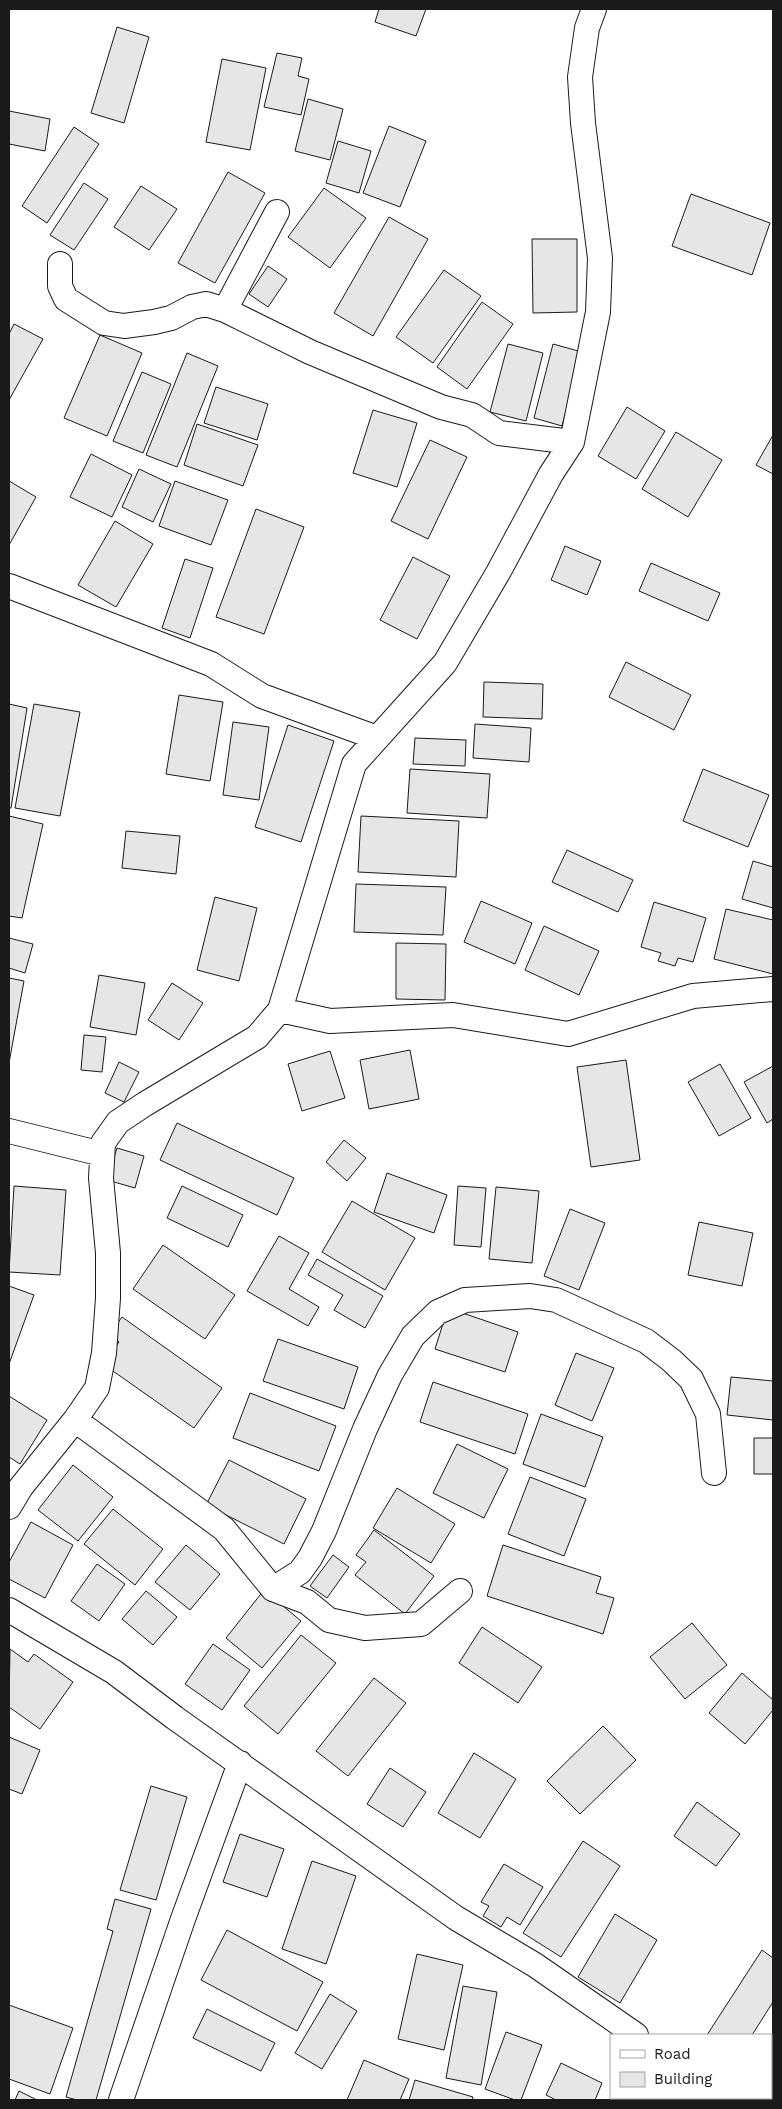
<svg xmlns="http://www.w3.org/2000/svg" width="782" height="2109" font-family="'Work Sans',sans-serif">
  <rect width="100%" height="100%" fill="#fff"/>
  <path fill="#e6e6e6" stroke="#1a1a1a" d="M379 9H426L416 36 375 22Z
    M117 27 149 37 124 123 91 113Z
    M277 53 302 58 298 76 309 79 301 115 264 107Z
    M222 59 266 68 250 150 206 142Z
    M308 99 343 109 330 160 295 151Z
    M9 111 50 119 45 151 9 144Z
    M389 126 426 141 400 207 363 193Z
    M74 127 99 144 47 223 22 206Z
    M338 141 371 151 359 193 326 183Z
    M228 172 265 193 215 283 178 263Z
    M84 183 108 199 74 250 50 235Z
    M141 186 177 209 149 250 114 227Z
    M324 188 366 218 330 268 288 237Z
    M691 194 770 223 752 275 672 246Z
    M389 217 428 239 373 336 334 313Z
    M532 239H577V312L533 313Z
    M268 266 287 279 268 307 249 294Z
    M444 270 481 296 433 363 396 337Z
    M482 302 513 324 467 389 437 367Z
    M14 324 43 339 9 400V334Z
    M100 335 142 353 107 436 64 418Z
    M508 344 543 353 526 421 490 412Z
    M553 344 582 352 562 426 534 418Z
    M187 353 218 366 177 467 146 455Z
    M142 372 171 384 143 453 113 441Z
    M216 387 268 404 257 440 204 423Z
    M627 407 665 431 636 479 598 456Z
    M373 410 417 423 397 487 353 473Z
    M197 424 258 445 243 486 184 465Z
    M676 432 722 460 688 517 642 489Z
    M773 435V474L756 465Z
    M430 440 467 457 428 539 391 521Z
    M91 454 132 475 112 517 70 497Z
    M139 469 171 484 153 522 122 507Z
    M9 481 36 497 9 545Z
    M175 481 228 500 211 545 159 526Z
    M256 509 304 527 264 634 216 617Z
    M115 521 153 544 116 607 78 585Z
    M565 546 601 561 587 595 551 580Z
    M413 557 450 576 417 639 380 620Z
    M185 559 213 568 190 638 162 628Z
    M651 563 720 593 708 621 639 591Z
    M626 662 691 695 674 730 609 697Z
    M484 682 543 684 542 719 483 717Z
    M179 695 223 702 210 781 166 774Z
    M9 704 27 708 11 808H9Z
    M34 704 80 712 60 816 15 808Z
    M233 722 269 727 259 800 223 795Z
    M475 724 531 728 529 762 473 758Z
    M288 725 334 741 301 842 255 827Z
    M415 738 466 740 465 766 413 764Z
    M410 769 490 774 487 818 407 813Z
    M703 769 769 795 748 847 683 821Z
    M9 816 43 824 22 918 9 916Z
    M361 816 459 821 456 877 358 872Z
    M126 831 180 836 176 874 122 868Z
    M567 850 633 880 618 912 552 882Z
    M753 861 773 867V908L742 899Z
    M356 884 446 887 443 935 354 932Z
    M215 897 257 908 239 981 197 970Z
    M481 901 532 923 515 964 464 942Z
    M654 902 706 918 693 962 678 958 675 966 658 961 661 953 641 947Z
    M726 909 773 920V974L714 959Z
    M544 926 599 951 579 995 525 970Z
    M9 938 33 944 25 973 9 968Z
    M396 943 446 944 445 1000 396 999Z
    M99 975 145 983 136 1035 90 1027Z
    M9 978 24 981 9 1063Z
    M172 983 203 1003 179 1040 148 1020Z
    M84 1035 106 1037 102 1072 81 1070Z
    M410 1050 419 1099 369 1109 360 1060Z
    M330 1051 345 1098 302 1111 288 1064Z
    M626 1060 640 1160 591 1167 577 1067Z
    M119 1062 139 1072 124 1102 105 1093Z
    M720 1064 751 1118 719 1136 688 1082Z
    M773 1066V1119L767 1123 744 1082Z
    M177 1123 294 1178 277 1215 160 1160Z
    M344 1140 366 1158 347 1181 326 1162Z
    M117 1148 144 1156 135 1188 107 1180Z
    M387 1173 447 1195 434 1233 374 1212Z
    M14 1186 66 1190 60 1275 9 1272Z
    M182 1186 243 1215 228 1247 167 1218Z
    M458 1186 486 1188 481 1247 454 1245Z
    M496 1187 539 1191 532 1263 489 1259Z
    M352 1201 415 1238 385 1290 322 1252Z
    M570 1209 605 1223 579 1290 544 1276Z
    M699 1222 753 1233 742 1286 688 1275Z
    M279 1236 309 1253 289 1289 319 1307 308 1326 247 1291Z
    M163 1245 235 1295 205 1339 133 1289Z
    M317 1259 383 1296 365 1328 334 1310 343 1295 308 1275Z
    M9 1286 34 1295 9 1364Z
    M448 1308 518 1332 505 1372 435 1349Z
    M122 1317 222 1388 194 1428 103 1364 119 1342 109 1335Z
    M278 1339 358 1367 344 1409 263 1381Z
    M576 1353 614 1368 592 1421 555 1405Z
    M731 1377 773 1381V1420L727 1415Z
    M433 1382 528 1414 515 1454 420 1422Z
    M250 1393 336 1426 319 1471 233 1438Z
    M9 1396 47 1420 20 1464 9 1457Z
    M541 1414 603 1437 585 1487 523 1464Z
    M754 1438H773V1474H754Z
    M457 1444 508 1469 484 1518 433 1493Z
    M229 1460 306 1499 284 1544 206 1505Z
    M73 1465 113 1497 78 1541 38 1510Z
    M530 1477 586 1499 564 1556 508 1534Z
    M397 1488 455 1524 431 1563 373 1528Z
    M113 1509 163 1549 135 1585 84 1544Z
    M31 1522 73 1545 45 1598 9 1579V1562Z
    M374 1530 434 1576 405 1614 355 1575 366 1562 356 1555Z
    M186 1545 220 1574 190 1610 155 1582Z
    M503 1545 601 1577 596 1593 614 1598 603 1634 487 1596Z
    M333 1555 349 1567 327 1598 310 1586Z
    M97 1564 125 1584 99 1621 71 1601Z
    M264 1590 301 1621 262 1668 226 1638Z
    M146 1591 177 1617 153 1645 122 1619Z
    M692 1623 727 1665 685 1699 650 1657Z
    M482 1627 542 1667 518 1703 459 1663Z
    M301 1635 336 1663 278 1734 244 1706Z
    M213 1644 250 1670 222 1710 185 1684Z
    M10 1649 28 1662 34 1654 73 1682 40 1729 9 1707Z
    M742 1673 773 1700V1710L745 1744 709 1713Z
    M374 1678 406 1703 348 1776 316 1751Z
    M603 1726 636 1760 580 1814 547 1781Z
    M9 1737 40 1750 22 1794 9 1789Z
    M474 1753 516 1779 480 1838 438 1813Z
    M390 1768 426 1792 403 1827 367 1804Z
    M151 1786 187 1797 156 1900 120 1890Z
    M697 1802 740 1834 716 1866 674 1836Z
    M240 1834 284 1849 267 1897 223 1882Z
    M583 1841 620 1866 561 1957 523 1933Z
    M312 1861 356 1876 326 1964 282 1949Z
    M504 1864 543 1887 520 1925 507 1917 501 1927 483 1916 489 1906 481 1902Z
    M115 1899 151 1909 96 2100H77L66 2097 113 1931 107 1929Z
    M615 1914 657 1940 620 2003 578 1977Z
    M227 1930 323 1982 297 2031 201 1980Z
    M762 1950 773 1958V2002L752 2035H707Z
    M417 1954 463 1965 444 2050 398 2039Z
    M463 1986 497 1992 481 2085 446 2078Z
    M330 1994 357 2011 322 2069 295 2053Z
    M9 2005 73 2028 50 2094 9 2079Z
    M207 2009 275 2043 261 2071 193 2038Z
    M506 2032 542 2045 521 2100H515L485 2089Z
    M364 2060 409 2079 400 2100H347Z
    M561 2063 602 2083 595 2100H556L546 2095Z
    M415 2080 473 2097 472 2100H409Z
    M19 2091 37 2100H15Z"/>
  <g fill="none" stroke-linecap="round" stroke-linejoin="round">
    <g stroke="#1a1a1a" stroke-width="26">
      <path id="street" d="M60 264V286L66 299 104 323 124 326 154 322 171 318 192 307 206 304 225 310 310 352 441 407 472 415 499 433 572 442
        M225 310 277 212
        M9 586 211 664 262 696 377 738
        M280 1010 330 1021 453 1015 568 1034 693 996 773 989
        M9 1131 102 1154
        M75 1420 224 1529 273 1589 307 1602 329 1620 365 1628 421 1624 460 1591
        M9 1507 21 1487 75 1420 97 1388 104 1353 108 1298V1253L101 1178 103 1143 118 1122 145 1104 257 1037 280 1010 354 764 445 663 499 571 551 474 572 442 598 312 600 258 583 123 580 77 587 28 594 9
        M273 1589 300 1572 310 1558 324 1531 365 1429 390 1375 413 1336 438 1312 465 1300 530 1296 556 1300 646 1341 671 1360 691 1379 708 1414 714 1473
        M9 1610 114 1672 175 1718 456 1918 535 1965 636 2035
        M745 2098 749 2100
        M121 2100 183 1919 240 1763"/>
    </g>
    <use href="#street" stroke="#fff" stroke-width="24"/>
  </g>
  <rect width="782" height="2109" fill="none" stroke="#1a1a1a" stroke-width="20"/>
  <rect x="610" y="2034" width="162" height="65" fill="#ffffff" stroke="#a3a3a3"/>
  <rect x="620" y="2050" width="25" height="8" fill="#ffffff" stroke="#a3a3a3"/>
  <text x="654" y="2059" font-size="15" fill="#1a1a1a">Road</text>
  <rect x="620" y="2072" width="25" height="15" fill="#e6e6e6" stroke="#a3a3a3"/>
  <text x="654" y="2084" font-size="15" fill="#1a1a1a">Building</text>
</svg>
